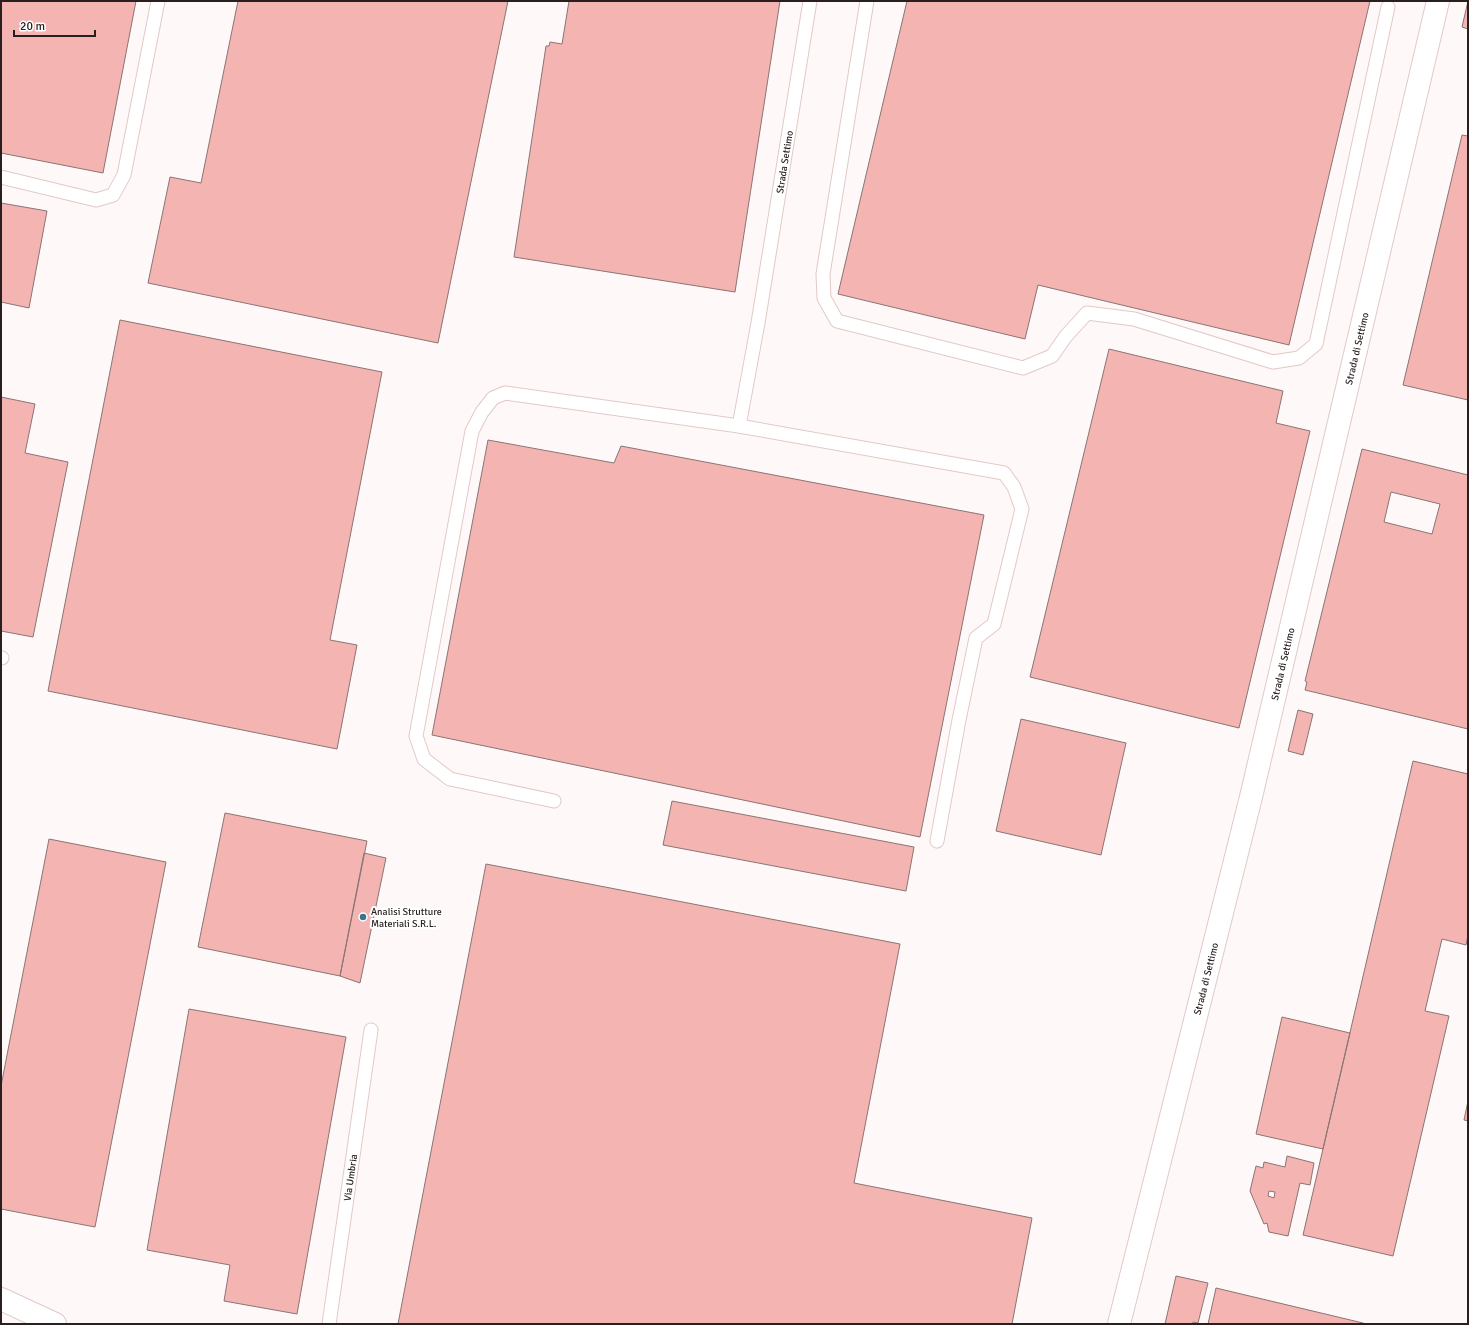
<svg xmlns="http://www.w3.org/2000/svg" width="1469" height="1325" font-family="Signika,sans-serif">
  <rect width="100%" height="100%" fill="#fef8f8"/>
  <path fill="#f3b4b2" stroke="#8b7474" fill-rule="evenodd" d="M1 1H136L103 173 1 153Z
    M238 1H508L438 343 148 283 170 177 201 183Z
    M569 1H780L735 292 514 257 546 46H549L550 42 562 44Z
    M907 1H1370L1289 345 1038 285 1025 339 838 294Z
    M1468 1V29L1462 27Z
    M1462 135 1468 136V400L1403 385Z
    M1 203 47 211 29 308 1 302Z
    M120 320 382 372 330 640 357 645 337 749 48 691Z
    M1109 349 1283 391 1276 423 1310 431 1239 728 1030 677Z
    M1 397 35 404 25 453 68 462 33 637 1 631Z
    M488 440 614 463 621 446 984 515 920 837 432 735Z
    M1362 449 1468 475V729L1305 690 1307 682 1305 681ZM1391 492 1440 504 1432 534 1384 522Z
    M1298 710 1313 714 1303 755 1288 751Z
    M1021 719 1126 743 1101 855 996 831Z
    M1413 761 1468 774V935L1466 945 1442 939 1425 1011 1449 1016 1393 1256 1303 1235Z
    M672 801 914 847 906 891 663 845Z
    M225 813 367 841 340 976 198 947Z
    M49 839 166 862 95 1227 1 1209V1086Z
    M364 853 386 858 360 983 340 976Z
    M486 864 900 944 854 1183 1032 1218 1012 1324H398Z
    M189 1009 346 1037 297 1314 224 1301 230 1265 147 1250Z
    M1282 1017 1350 1033 1323 1149 1256 1134Z
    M1468 1101V1121L1464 1120Z
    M1287 1156 1314 1163 1310 1185 1300 1183 1288 1236 1269 1232 1267 1223 1264 1224 1250 1191 1256 1166 1263 1168 1264 1162 1285 1167ZM1269 1191 1275 1192 1274 1198 1268 1196Z
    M1176 1276 1208 1283 1198 1323 1193 1322 1192 1324H1165Z
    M1216 1288 1363 1323 1365 1324H1208Z"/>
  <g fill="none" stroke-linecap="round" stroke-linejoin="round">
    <g stroke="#e2c9c8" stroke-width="15">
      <g id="service">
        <path d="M810 1 758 323 739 426 1004 473 1014 487 1022 509 994 624 976 638 959 720 937 841"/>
        <path d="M867 1 823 274 824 298 837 321 1023 368 1052 356 1066 336 1087 313 1134 319 1273 362 1299 358 1316 344 1388 7"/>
        <path d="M1 177 96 200 113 195 124 175 158 1"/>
        <path d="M1 658H2"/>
        <path d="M554 801 450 779 424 759 416 736 472 431 482 412 493 398 505 393 739 426"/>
        <path id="s1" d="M329 1324 371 1030"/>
      </g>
    </g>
    <g stroke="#e2c9c8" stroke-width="24">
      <g id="minor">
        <path id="s2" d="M1119 1324 1251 797 1438 1"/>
      </g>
    </g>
    <g stroke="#e2c9c8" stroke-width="24">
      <path id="tertiary" d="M1 1299 55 1324"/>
    </g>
    <use href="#service" stroke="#fff" stroke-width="13"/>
    <use href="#minor" stroke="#fff" stroke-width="22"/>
    <use href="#tertiary" stroke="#fff" stroke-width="22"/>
  </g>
  <circle fill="#3a748d" stroke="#fff" stroke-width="1.5" cx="363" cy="917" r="4"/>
  <g text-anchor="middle" stroke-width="4" stroke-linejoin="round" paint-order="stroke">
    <g font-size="10" fill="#281f1e" stroke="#fff">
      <text transform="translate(784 162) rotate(-81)" y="4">Strada Settimo</text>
      <text dy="4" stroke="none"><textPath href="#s2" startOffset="1004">Strada di Settimo</textPath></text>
      <text dy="4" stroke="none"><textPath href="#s2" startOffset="680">Strada di Settimo</textPath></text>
      <text dy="4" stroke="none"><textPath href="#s2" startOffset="356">Strada di Settimo</textPath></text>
      <text dy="4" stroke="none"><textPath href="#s1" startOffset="148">Via Umbria</textPath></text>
    </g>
    <g font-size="10" fill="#281f1e" stroke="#fff" text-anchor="start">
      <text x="371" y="915">Analisi Strutture<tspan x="371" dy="12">Materiali S.R.L.</tspan></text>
    </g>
  </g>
  <rect width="1469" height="1325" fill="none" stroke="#281f1e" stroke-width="4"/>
  <path d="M14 30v6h81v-6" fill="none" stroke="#281f1e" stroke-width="2"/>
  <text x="20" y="30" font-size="12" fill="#281f1e" stroke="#ffffff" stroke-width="3" paint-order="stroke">20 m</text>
</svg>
